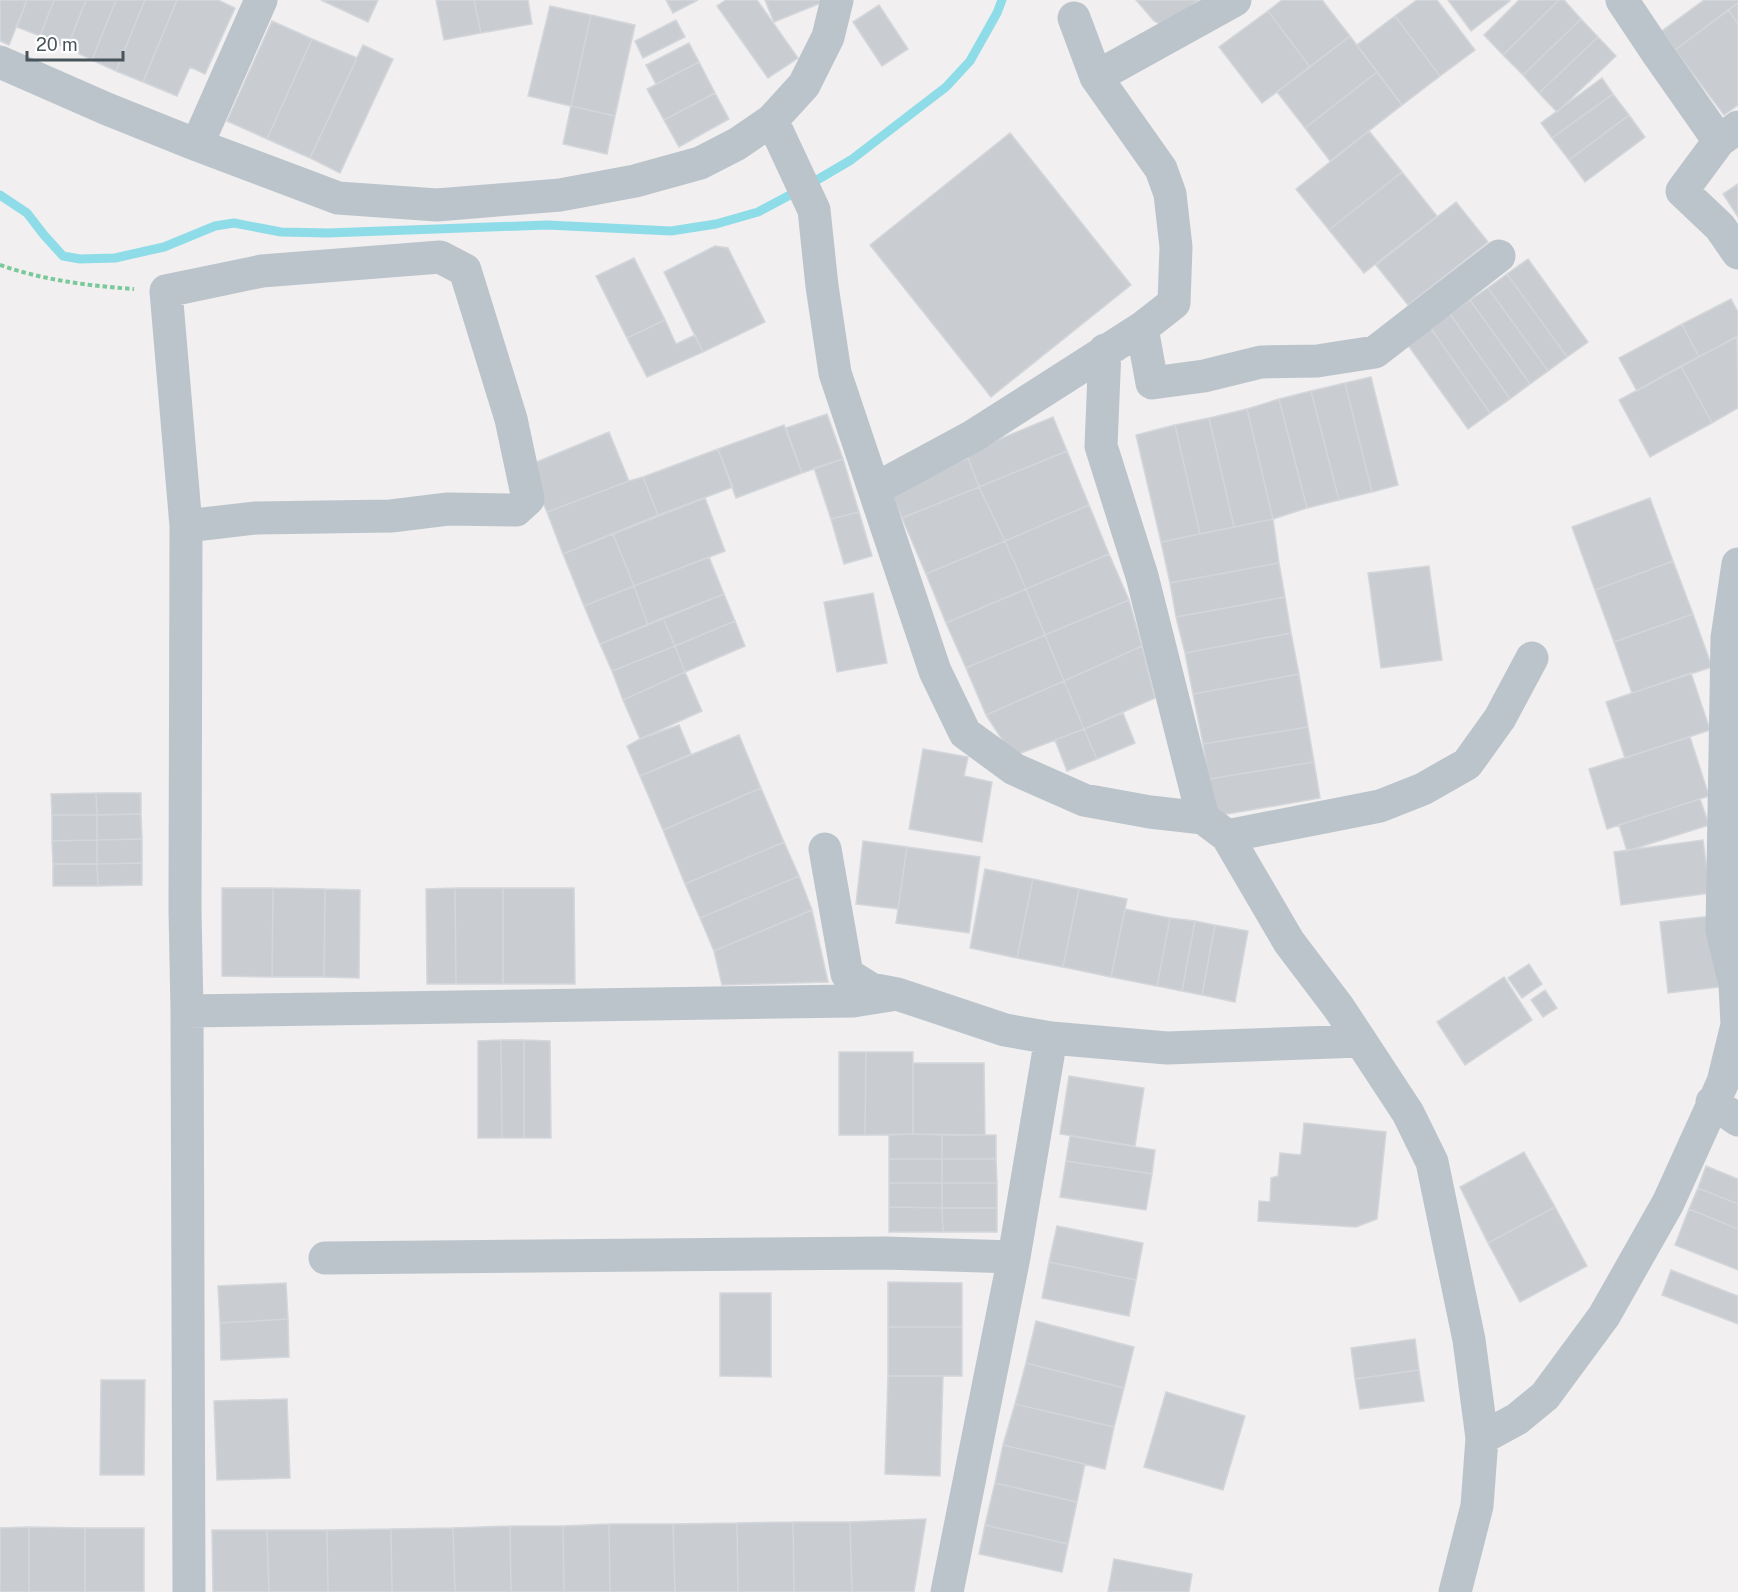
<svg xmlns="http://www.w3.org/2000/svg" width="1738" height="1592" font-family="'Public Sans',sans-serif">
  <rect width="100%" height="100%" fill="#f1efef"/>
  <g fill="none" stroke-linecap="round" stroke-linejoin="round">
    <path stroke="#8edce8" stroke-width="9" d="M0 195 27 213 44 235 63 256 80 259 115 258 164 247 215 226 234 223 281 232 328 233 547 225 671 231 716 224 758 212 805 187 851 160 946 87 970 61 997 13 1002 0"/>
  </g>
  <path fill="#c9ccd1" stroke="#d3d6da" stroke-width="1.5" d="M0 0H27L9 45 0 41Z
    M27 0H54L40 36 17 27Z
    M54 0H86L67 48 40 36Z
    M86 0H116L92 60 67 48Z
    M116 0H145L116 71 92 60Z
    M145 0H177L143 82 116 71Z
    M177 0H218L235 8 205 74 190 67 177 96 143 82Z
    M321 0H378L368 22Z
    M436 0H474L481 33 444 40Z
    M474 0H528L532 24 481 33Z
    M666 0H698L673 13Z
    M726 0H757L798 58 768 78 717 6Z
    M765 0H828L774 22Z
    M1136 0H1199L1171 21 1160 24 1154 21Z
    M1282 0H1322L1350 36 1310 67 1268 11Z
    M1417 0H1437L1475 50 1440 76 1395 16Z
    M1448 0H1509L1510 1 1471 31Z
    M1519 0H1559L1503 55 1484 35Z
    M1559 0H1564L1581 19 1523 75 1503 55Z
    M1704 0H1738V3L1675 50 1662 31Z
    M1738 3V24L1728 10Z
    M879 5 908 49 882 66 853 22Z
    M550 6 591 15 571 106 528 96Z
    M1728 10 1738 24V105L1724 115 1675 50Z
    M1268 11 1310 67 1262 103 1219 47Z
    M591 15 635 25 615 116 571 106Z
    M1395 16 1440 76 1402 105 1357 45Z
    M1581 19 1598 37 1539 93 1523 75Z
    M676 20 685 37 643 58 635 41Z
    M272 21 312 39 267 139 227 121Z
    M1350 36 1377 72 1305 128 1277 92Z
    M1598 37 1616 56 1557 112 1539 93Z
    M312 39 357 58 310 158 267 139Z
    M689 43 699 62 656 84 646 65Z
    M363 45 393 59 340 173 310 158Z
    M699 62 715 93 664 120 647 89Z
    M1377 72 1402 105 1330 161 1305 128Z
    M1602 78 1613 94 1552 138 1541 123Z
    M715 93 729 119 679 147 664 120Z
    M1613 94 1629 115 1569 160 1552 138Z
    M571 106 615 116 607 154 563 144Z
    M1629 115 1645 137 1585 182 1569 160Z
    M1369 131 1402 172 1329 230 1296 189Z
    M1010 133 1131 285 991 397 870 245Z
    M1402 172 1437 216 1364 273 1329 230Z
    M1738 184V217L1723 194Z
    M1456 202 1488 242 1408 305 1376 265Z
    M715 246 728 248 765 322 703 352 664 272Z
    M634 258 665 320 627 338 596 276Z
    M1528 259 1588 342 1567 357 1507 274Z
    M1507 274 1567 357 1548 371 1488 288Z
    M1488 288 1548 371 1530 384 1470 300Z
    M1731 299 1738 312V336L1699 357 1682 324Z
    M1470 300 1530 384 1510 399 1450 314Z
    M1450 314 1510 399 1490 413 1430 327Z
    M665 320 676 344 695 335 703 352 647 377 627 338Z
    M1682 324 1699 357 1637 391 1619 358Z
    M1430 327 1490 413 1468 429 1407 344Z
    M1737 337 1738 408 1712 423 1681 366Z
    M1681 366 1712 423 1650 457 1619 400Z
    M1371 377 1398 485 1372 492 1345 383Z
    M1345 383 1372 492 1339 500 1311 391Z
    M1311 391 1339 500 1307 508 1279 399Z
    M1279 399 1307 508 1273 519 1247 409Z
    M1247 409 1273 519 1234 527 1209 418Z
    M827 414 843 459 802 473 786 428Z
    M1053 417 1067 451 979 487 966 453Z
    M1209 418 1234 527 1200 534 1175 425Z
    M784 425 802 473 736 498 718 449Z
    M1175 425 1200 534 1161 542 1136 435Z
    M609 432 629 481 547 512 527 466Z
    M718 449 733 487 658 515 643 477Z
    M1067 451 1089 505 1005 541 979 487Z
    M968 458 979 487 902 518 890 490Z
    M843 459 859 512 831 519 814 468Z
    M643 477 658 515 563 554 547 512 629 481Z
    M979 487 1005 541 926 574 902 518Z
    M705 498 725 551 634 586 613 534Z
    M1650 498 1673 561 1595 590 1572 527Z
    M1089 505 1109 554 1026 589 1005 541Z
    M859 512 872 556 844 564 831 519Z
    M1273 519 1279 563 1170 583 1161 542Z
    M613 534 634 586 584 606 563 554Z
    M1005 541 1026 589 946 623 926 574Z
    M1109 554 1129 600 1045 635 1026 589Z
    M709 557 724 594 648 625 634 586Z
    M1673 561 1693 614 1614 642 1595 590Z
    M1279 563 1285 597 1176 617 1170 583Z
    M1429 566 1442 660 1381 668 1368 573Z
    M634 586 648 625 600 644 584 606Z
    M1026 589 1045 635 966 668 946 623Z
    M873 593 887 663 837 672 824 602Z
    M724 594 735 621 675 646 663 618Z
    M1285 597 1291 633 1185 653 1176 617Z
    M1129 600 1142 646 1064 681 1045 635Z
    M1693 614 1712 667 1632 693 1614 642Z
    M663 618 675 646 612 671 600 644Z
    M735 621 745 646 685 672 675 646Z
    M1291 633 1299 674 1193 694 1185 653Z
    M1045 635 1064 681 986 715 966 668Z
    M675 646 685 672 623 700 612 671Z
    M1142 646 1155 698 1084 729 1064 681Z
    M685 672 702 711 640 739 623 700Z
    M1691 673 1710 730 1625 758 1606 702Z
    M1299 674 1308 727 1203 744 1193 694Z
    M1064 681 1084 729 1013 756 986 715Z
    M1123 713 1135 743 1097 759 1084 729Z
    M679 725 691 754 640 776 627 746 640 739Z
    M1308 727 1314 762 1209 779 1203 744Z
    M1084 729 1097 759 1067 771 1055 740Z
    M739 735 761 788 663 830 640 776Z
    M1690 737 1709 796 1607 829 1589 769Z
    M923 749 968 757 964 776 992 782 982 842 909 829Z
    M1314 762 1320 798 1216 816 1209 779Z
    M761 788 784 842 685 884 663 830Z
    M96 793H141V814L97 815Z
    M96 793 97 815H52L51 794Z
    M1700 799 1709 825 1627 851 1619 825Z
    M141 814 142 839 97 840V815Z
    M52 815H97V840L52 841Z
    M142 839V863L97 864V840Z
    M97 840V864H53L52 841Z
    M1703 840 1710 893 1621 905 1614 852Z
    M863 841 907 847 898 909 856 904Z
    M784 842 799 876 700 918 685 884Z
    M907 847 980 857 969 933 896 923Z
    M142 863V885L98 886 97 864Z
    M53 864H97L98 886H53Z
    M985 869 1033 879 1017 958 970 948Z
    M799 876 812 910 714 951 700 918Z
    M1033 879 1079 889 1063 967 1017 958Z
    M222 888H273L272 977 222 976Z
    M273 888 325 889 324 977H272Z
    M455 888H503V984H456Z
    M455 888 456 984H427L426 889Z
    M503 888H574L575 984H503Z
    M325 889 360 890 359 978 324 977Z
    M1079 889 1127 899 1111 977 1063 967Z
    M1125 909 1170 918 1157 986 1111 977Z
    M812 910 828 982 722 985 714 951Z
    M1711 916 1719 987 1668 993 1660 922Z
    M1170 918 1195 921 1182 991 1157 986Z
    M1195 921 1215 925 1202 995 1182 991Z
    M1215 925 1248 931 1235 1002 1202 995Z
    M1529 964 1542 984 1522 998 1508 978Z
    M1504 977 1532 1020 1465 1065 1437 1022Z
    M1545 990 1557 1008 1543 1017 1531 1000Z
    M501 1040H524V1138H502Z
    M501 1040 502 1138H478V1041Z
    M524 1040 550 1041 551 1138H524Z
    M839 1052H866L865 1135H839Z
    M866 1052H913V1134L865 1135Z
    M913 1063H984L985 1135 913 1134Z
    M1069 1076 1144 1088 1135 1146 1060 1134Z
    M1304 1123 1386 1132 1377 1219 1356 1227 1258 1221 1259 1201 1270 1202 1271 1178 1278 1176 1280 1153 1301 1155Z
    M913 1134 942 1135V1159H889V1135Z
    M942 1135H996V1159H942Z
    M1070 1136 1155 1150 1152 1174 1066 1161Z
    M1524 1152 1555 1207 1488 1243 1460 1187Z
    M889 1159H942V1183H889Z
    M942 1159H996L997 1183H942Z
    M1066 1161 1152 1174 1146 1210 1060 1197Z
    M1706 1166 1738 1179V1204L1698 1188Z
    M889 1183H942V1208L889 1207Z
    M942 1183H997V1208H942Z
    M1698 1188 1738 1204V1229L1689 1209Z
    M889 1207 942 1208 943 1232H889Z
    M1555 1207 1587 1266 1520 1302 1488 1243Z
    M942 1208H997V1232H943Z
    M1689 1209 1738 1229V1270L1675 1245Z
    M1057 1226 1143 1243 1136 1280 1049 1262Z
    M1049 1262 1136 1280 1129 1316 1042 1298Z
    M1671 1270 1738 1296V1324L1662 1295Z
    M888 1282 962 1283V1327H888Z
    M286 1283 288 1319 220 1323 218 1286Z
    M720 1293H771V1377L720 1376Z
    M288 1319 289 1357 221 1360 220 1323Z
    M1036 1321 1134 1347 1124 1388 1026 1363Z
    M888 1327H962V1376H888Z
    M1415 1339 1419 1370 1355 1379 1351 1348Z
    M1026 1363 1124 1388 1114 1427 1015 1404Z
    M1419 1370 1424 1401 1360 1409 1355 1379Z
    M888 1376H943L940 1476 885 1474Z
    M101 1380H145L144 1475H100Z
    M1166 1392 1245 1416 1223 1490 1144 1467Z
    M287 1399 290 1478 217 1480 214 1401Z
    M1015 1404 1114 1427 1105 1469 1003 1445Z
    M1003 1445 1085 1464 1077 1502 995 1483Z
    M995 1483 1077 1502 1068 1544 985 1525Z
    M926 1519 914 1592H852L850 1522Z
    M793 1522H850L852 1592H794Z
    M793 1522 794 1592H738L737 1523Z
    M737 1523 738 1592H675L673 1524Z
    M609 1524H673L675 1592H610Z
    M609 1524 610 1592H564L563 1526Z
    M985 1525 1068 1544 1062 1572 979 1554Z
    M510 1526H563L564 1592H511Z
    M510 1526 511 1592H455L453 1528Z
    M29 1527 85 1528V1592H29Z
    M29 1527V1592H0V1528Z
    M85 1528H144V1592H85Z
    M453 1528 455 1592H392L391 1529Z
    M391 1529 392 1592H328L327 1530Z
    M212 1530H267L269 1592H213Z
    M267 1530H327L328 1592H269Z
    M1114 1559 1192 1574 1189 1592H1108Z"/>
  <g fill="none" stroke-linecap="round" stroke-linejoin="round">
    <path stroke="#79c99b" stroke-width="4" stroke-dasharray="4.5 3" stroke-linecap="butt" d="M0 265C43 280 89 286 134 289"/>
    <path stroke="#bbc4cb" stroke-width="33" d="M1622 0 1658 54 1719 141
      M0 62 107 109 197 145 338 198 437 205 560 195 635 181 700 163 737 144 772 120 814 210 822 286 835 373 935 671 965 733 1014 769 1084 800 1150 812 1203 818 1227 836 1289 942 1339 1008 1408 1113 1432 1162 1469 1340 1482 1438 1477 1506 1455 1592
      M1096 77 1235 0
      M772 120 804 85 828 37 837 0
      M1738 127 1719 141 1682 191 1720 227 1738 253
      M197 145 261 0
      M1142 328 1152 383 1204 376 1261 362 1317 361 1375 352 1499 256
      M1105 350 1101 446 1142 576 1203 818
      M875 489 973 436 1142 328 1174 303 1176 247 1170 194 1161 169 1096 77 1074 18
      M186 526 256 518 391 516 448 509 516 510 528 499 511 419 465 270 440 257 262 271 166 291 186 526 185 910 187 1011 189 1592
      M1227 836 1380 806 1423 789 1467 764 1500 718 1532 658
      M825 849 847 974 871 989 897 994 1005 1030 1051 1038 1167 1048 1361 1041
      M187 1011 853 1001 897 994
      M1712 1102 1738 1120
      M325 1258 885 1253 1014 1257
      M1482 1438 1517 1419 1545 1396 1604 1316 1668 1203 1723 1082 1737 1025 1735 984 1722 930 1727 638 1738 564
      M947 1592 1014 1257 1051 1038"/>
  </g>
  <path d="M27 51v9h96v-9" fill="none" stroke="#48545b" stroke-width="3"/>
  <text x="36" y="51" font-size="18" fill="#48545b" stroke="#ffffff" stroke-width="4.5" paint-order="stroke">20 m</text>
</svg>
